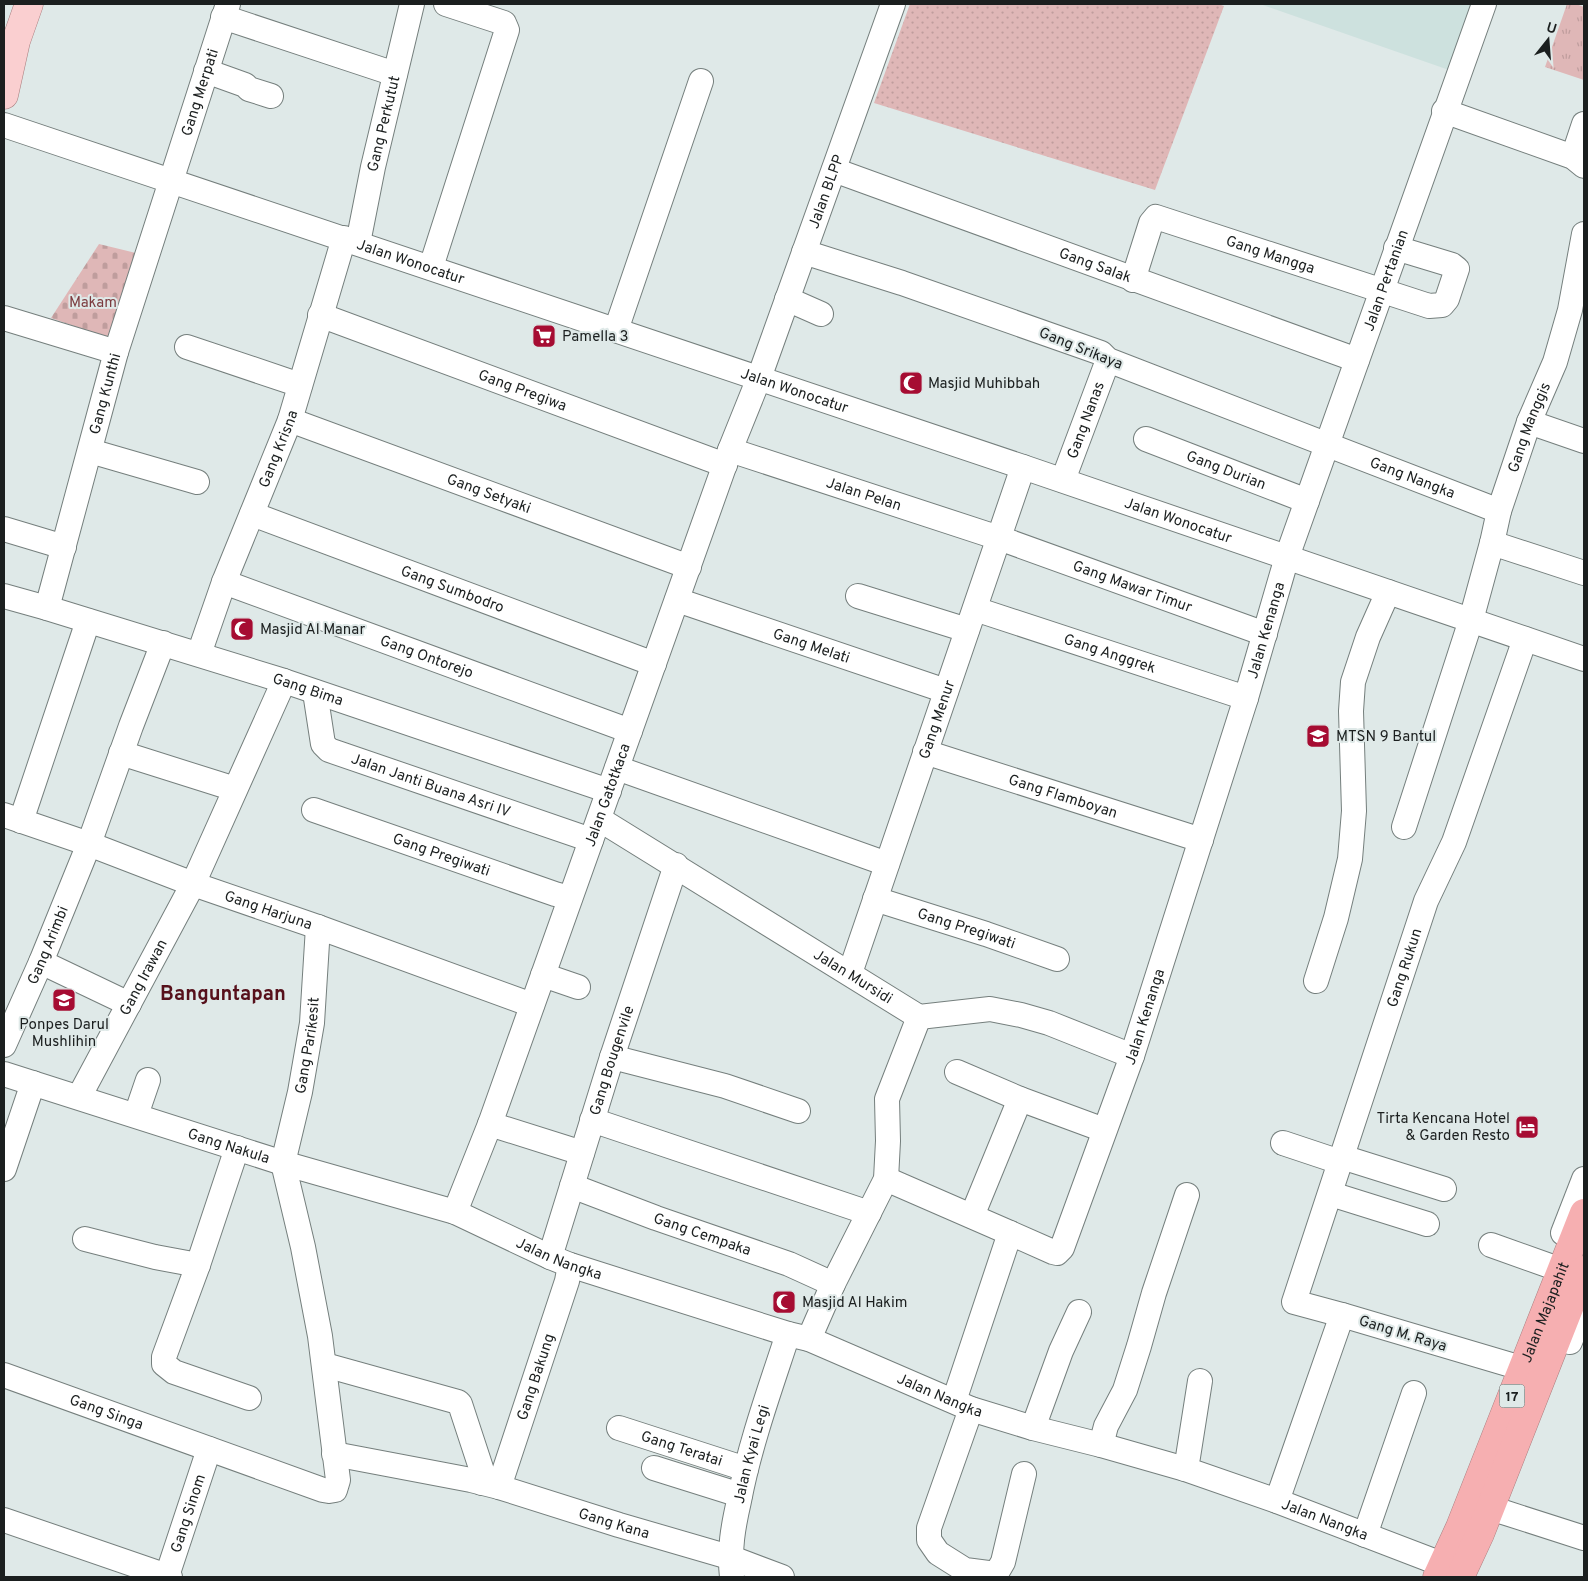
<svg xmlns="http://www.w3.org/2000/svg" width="1588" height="1581" font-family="Overpass,sans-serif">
  <defs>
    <pattern id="grass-dots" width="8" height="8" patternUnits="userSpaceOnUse" patternTransform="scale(1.25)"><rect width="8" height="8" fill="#dfb7b7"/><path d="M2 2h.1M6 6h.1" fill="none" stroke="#bf9d9d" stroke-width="1.8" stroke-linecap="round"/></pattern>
    <pattern id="cemetery-stones" width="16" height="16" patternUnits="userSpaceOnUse" patternTransform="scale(1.25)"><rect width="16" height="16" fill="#dfb7b7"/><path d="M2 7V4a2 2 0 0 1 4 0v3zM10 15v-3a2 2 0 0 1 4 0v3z" fill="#bf9d9d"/></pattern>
    <pattern id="park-tufts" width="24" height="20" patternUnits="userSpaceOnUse" patternTransform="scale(1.25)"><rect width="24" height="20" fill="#dfb7b7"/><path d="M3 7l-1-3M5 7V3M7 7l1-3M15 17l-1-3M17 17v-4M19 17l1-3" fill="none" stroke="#bf9d9d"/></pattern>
  </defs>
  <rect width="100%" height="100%" fill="#dfe9e8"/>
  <path fill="#cde1de" d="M1260 4H1473L1449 70Z"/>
  <path fill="url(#grass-dots)" d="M910 4H1218L1224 6 1155 190 874 103Z"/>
  <path fill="url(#cemetery-stones)" d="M99 244 140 254 108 338 51 318Z"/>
  <path fill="url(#park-tufts)" d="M1567 4H1576L1584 7V80L1545 67Z"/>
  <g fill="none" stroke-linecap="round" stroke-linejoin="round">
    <g stroke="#757f7d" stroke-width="26">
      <g id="minor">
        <path d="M223 17 395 74"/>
        <path d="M206 71 245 85 249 89 271 96"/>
        <path d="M1444 111 1573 157 1584 166"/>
        <path id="s1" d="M4 125 1023 467 1584 659"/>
        <path d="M1573 157 1584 124"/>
        <path id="s2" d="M834 170 1357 360"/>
        <path id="s3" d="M358 243 373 167 412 4"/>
        <path id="s4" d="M804 252 902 283 1101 353 1108 360 1499 511"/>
        <path d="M431 267 507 30 504 23 446 4"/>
        <path id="s5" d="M1133 280 1151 223 1156 217 1429 306 1442 305 1447 299 1457 269 1452 265 1396 248"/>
        <path d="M787 299 821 314"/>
        <path id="s6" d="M320 315 725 465"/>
        <path d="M4 318 116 352"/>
        <path d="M616 330 701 81"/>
        <path d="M187 347 300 385"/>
        <path id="s7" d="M290 420 689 567"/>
        <path d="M1529 422 1584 441"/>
        <path id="s8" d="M1146 439 1307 501"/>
        <path id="s9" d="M730 450 999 538 1265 634"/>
        <path d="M90 451 197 482"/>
        <path id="s10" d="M1063 480 1108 360"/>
        <path id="s11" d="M252 514 654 664"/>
        <path d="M4 529 64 547"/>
        <path d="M1492 543 1584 573"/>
        <path id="s12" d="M224 582 630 731"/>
        <path id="s13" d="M4 596 47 608 284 681 609 791"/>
        <path d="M858 596 967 630"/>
        <path id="s14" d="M677 600 946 691"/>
        <path id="s15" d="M47 608 116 352 228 4"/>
        <path id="s16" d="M975 609 1246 698"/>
        <path id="s17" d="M199 654 224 582 290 420 344 238"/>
        <path id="s18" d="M315 692 323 744 329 750 591 840"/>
        <path id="s19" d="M925 752 1201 840"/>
        <path d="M121 753 235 789"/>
        <path d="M617 768 887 864"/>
        <path id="s20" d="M314 810 555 894 570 898"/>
        <path id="s21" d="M4 815 89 844 193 884 318 927 532 1005"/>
        <path id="s22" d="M599 819 919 1017 990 1009 1021 1015 1049 1023 1132 1056"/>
        <path d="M21 821 88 621"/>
        <path id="s23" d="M1404 827 1471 620 1492 543 1499 511 1529 422 1555 362 1570 310 1584 234"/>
        <path id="s24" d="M875 899 986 934 1057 959"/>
        <path d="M41 962 129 1004"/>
        <path id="s25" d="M850 973 1023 467"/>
        <path d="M543 975 578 987"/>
        <path d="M1316 981 1336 918 1350 859 1354 811 1351 711 1353 682 1368 637 1388 592"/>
        <path id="s26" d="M4 1045 41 962 89 844 131 726 163 643"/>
        <path d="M612 1057 725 1086 798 1111"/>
        <path d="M957 1072 1020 1099 1104 1130"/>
        <path id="s27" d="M4 1074 283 1163 455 1212 550 1257 570 1265 788 1334 809 1339 971 1409 1033 1428 1101 1445 1185 1469 1277 1501 1431 1560"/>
        <path id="s28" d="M79 1097 193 884 284 681"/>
        <path d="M136 1115 148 1080"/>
        <path d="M592 1120 869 1213"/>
        <path d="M490 1124 582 1153"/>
        <path d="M1283 1143 1340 1162"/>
        <path d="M237 1148 198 1265 164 1357V1364L174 1372 249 1398"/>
        <path d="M1342 1157 1444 1189"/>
        <path d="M4 1169 33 1083"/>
        <path d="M886 1179 1010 1233"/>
        <path id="s29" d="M572 1186 656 1218 789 1264 833 1284"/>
        <path d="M1331 1194 1427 1224"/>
        <path id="s30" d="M455 1212 490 1124 730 450 759 378 893 4"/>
        <path d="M972 1216 1020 1099"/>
        <path d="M1563 1233 1584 1179"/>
        <path d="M85 1239 155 1257 198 1265"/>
        <path d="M1491 1245 1550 1266"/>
        <path id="s31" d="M550 1257 612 1057 676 865"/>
        <path d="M809 1339 833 1284 886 1179 888 1141 887 1099 919 1017"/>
        <path d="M1570 1342 1584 1307"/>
        <path d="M325 1365 458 1402 460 1404 482 1471V1483"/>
        <path id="s32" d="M1511 1365 1342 1315 1294 1302 1426 901 1454 842 1525 639"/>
        <path id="s33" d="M4 1375 323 1490 329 1491 335 1490 338 1480 320 1336 303 1247 283 1163 300 1092 312 1023 318 927"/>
        <path id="s34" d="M954 1401 1010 1233 1053 1252 1057 1253 1062 1248 1132 1056 1246 698 1287 557 1484 4"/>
        <path d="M971 1409 929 1528V1540L938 1553 965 1570 996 1574 1003 1562 1024 1474"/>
        <path id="s35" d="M619 1428 746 1469"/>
        <path d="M1033 1428 1061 1351 1079 1312"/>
        <path d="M1101 1445 1106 1426 1125 1390 1139 1346 1154 1293 1187 1195"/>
        <path id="s36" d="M334 1454 471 1480 499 1487 619 1525 729 1557 782 1577"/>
        <path d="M654 1468 740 1495"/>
        <path d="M1185 1469 1188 1457 1200 1381"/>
        <path id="s37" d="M499 1487 567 1281 570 1265"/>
        <path d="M1277 1501 1342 1315"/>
        <path d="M1503 1512 1584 1538"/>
        <path d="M4 1520 170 1577"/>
        <path d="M1365 1535 1414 1393"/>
        <path id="s38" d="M167 1576 209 1449"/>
        <path id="s39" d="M732 1577C729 1550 733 1527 739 1501 750 1444 770 1389 788 1334"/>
      </g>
    </g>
    <g stroke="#a97d7e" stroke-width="29">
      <path id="major" d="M4 95 16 41 29 4"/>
    </g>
    <g stroke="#a97d7e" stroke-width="29">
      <g id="highway">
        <path id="s40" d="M1437 1577 1460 1527 1584 1213"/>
        <path d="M1460 1577 1480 1534 1584 1270"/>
      </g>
    </g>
    <use href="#minor" stroke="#fff" stroke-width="24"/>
    <use href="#major" stroke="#facfd0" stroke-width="28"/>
    <use href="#highway" stroke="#f6afb1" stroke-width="28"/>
  </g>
  <defs>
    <g id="supermarket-square" transform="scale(1.25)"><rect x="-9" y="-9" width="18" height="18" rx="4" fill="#a60c32" stroke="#dfe9e8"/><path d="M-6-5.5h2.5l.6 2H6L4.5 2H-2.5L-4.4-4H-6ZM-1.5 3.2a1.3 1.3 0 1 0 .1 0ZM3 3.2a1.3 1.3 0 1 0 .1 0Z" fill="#fff"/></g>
    <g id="mosque-square" transform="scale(1.25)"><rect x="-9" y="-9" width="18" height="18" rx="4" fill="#a60c32" stroke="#dfe9e8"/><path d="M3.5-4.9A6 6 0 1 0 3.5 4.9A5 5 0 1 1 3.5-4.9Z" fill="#fff"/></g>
    <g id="school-square" transform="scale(1.25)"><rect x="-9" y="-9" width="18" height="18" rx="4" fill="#a60c32" stroke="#dfe9e8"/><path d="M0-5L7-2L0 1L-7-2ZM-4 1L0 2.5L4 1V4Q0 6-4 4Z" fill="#fff"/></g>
    <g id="hotel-square" transform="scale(1.25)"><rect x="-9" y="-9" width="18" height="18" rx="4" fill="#a60c32" stroke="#dfe9e8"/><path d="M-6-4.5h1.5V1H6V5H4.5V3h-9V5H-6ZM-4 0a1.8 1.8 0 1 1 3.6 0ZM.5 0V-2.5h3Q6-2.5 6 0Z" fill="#fff"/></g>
  </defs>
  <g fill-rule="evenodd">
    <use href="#supermarket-square" x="544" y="336"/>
    <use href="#mosque-square" x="911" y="383"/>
    <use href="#mosque-square" x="242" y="629"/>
    <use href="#school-square" x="1318" y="736"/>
    <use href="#school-square" x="64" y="1000"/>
    <use href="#hotel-square" x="1527" y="1127"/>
    <use href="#mosque-square" x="784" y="1302"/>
  </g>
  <g text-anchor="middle" stroke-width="4" stroke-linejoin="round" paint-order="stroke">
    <rect fill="#dfe9e8" stroke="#565c5b" stroke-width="1" x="1499.5" y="1384.5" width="25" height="23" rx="4"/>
    <g font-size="14" font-weight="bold" fill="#1b1f1f">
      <text x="1512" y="1401">17</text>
    </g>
    <g font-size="15" fill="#1b1f1f" stroke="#dfe9e8">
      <text dy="5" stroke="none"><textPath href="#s15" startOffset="538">Gang Merpati</textPath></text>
      <text dy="5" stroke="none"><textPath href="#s3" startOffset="122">Gang Perkutut</textPath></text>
      <text dy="5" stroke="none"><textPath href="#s30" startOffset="1086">Jalan BLPP</textPath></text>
      <text dy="5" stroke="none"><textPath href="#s5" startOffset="188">Gang Mangga</textPath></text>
      <text dy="5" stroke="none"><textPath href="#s1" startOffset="429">Jalan Wonocatur</textPath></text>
      <text dy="5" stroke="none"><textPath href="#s2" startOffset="278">Gang Salak</textPath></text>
      <text dy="5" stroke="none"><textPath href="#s34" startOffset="1256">Jalan Pertanian</textPath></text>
      <text transform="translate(1081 348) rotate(22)" y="5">Gang Srikaya</text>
      <text dy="5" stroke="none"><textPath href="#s6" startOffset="216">Gang Pregiwa</textPath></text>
      <text dy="5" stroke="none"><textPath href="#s1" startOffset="834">Jalan Wonocatur</textPath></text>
      <text dy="5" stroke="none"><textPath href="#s15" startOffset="222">Gang Kunthi</textPath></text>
      <text dy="5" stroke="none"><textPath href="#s10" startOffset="64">Gang Nanas</textPath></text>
      <text dy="5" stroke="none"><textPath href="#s23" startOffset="419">Gang Manggis</textPath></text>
      <text dy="5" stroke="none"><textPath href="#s17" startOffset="220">Gang Krisna</textPath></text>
      <text dy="5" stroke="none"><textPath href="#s8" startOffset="86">Gang Durian</textPath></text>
      <text dy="5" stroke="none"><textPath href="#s4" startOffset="650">Gang Nangka</textPath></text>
      <text dy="5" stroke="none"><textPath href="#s7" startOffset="212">Gang Setyaki</textPath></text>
      <text dy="5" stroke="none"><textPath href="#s9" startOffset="141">Jalan Pelan</textPath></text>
      <text dy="5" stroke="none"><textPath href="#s1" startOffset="1239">Jalan Wonocatur</textPath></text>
      <text dy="5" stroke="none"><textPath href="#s9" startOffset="425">Gang Mawar Timur</textPath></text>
      <text dy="5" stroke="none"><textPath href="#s11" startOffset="214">Gang Sumbodro</textPath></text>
      <text dy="5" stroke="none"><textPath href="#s34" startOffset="886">Jalan Kenanga</textPath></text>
      <text dy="5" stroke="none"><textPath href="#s14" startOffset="142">Gang Melati</textPath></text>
      <text dy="5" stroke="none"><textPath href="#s16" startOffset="142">Gang Anggrek</textPath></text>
      <text dy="5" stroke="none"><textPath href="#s12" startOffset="216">Gang Ontorejo</textPath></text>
      <text dy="5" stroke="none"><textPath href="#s13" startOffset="318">Gang Bima</textPath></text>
      <text dy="5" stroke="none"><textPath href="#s25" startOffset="268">Gang Menur</textPath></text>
      <text dy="5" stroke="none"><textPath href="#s18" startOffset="169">Jalan Janti Buana Asri IV</textPath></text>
      <text dy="5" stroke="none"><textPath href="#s30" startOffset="444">Jalan Gatotkaca</textPath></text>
      <text dy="5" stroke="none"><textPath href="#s19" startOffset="145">Gang Flamboyan</textPath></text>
      <text dy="5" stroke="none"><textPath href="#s20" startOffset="135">Gang Pregiwati</textPath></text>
      <text dy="5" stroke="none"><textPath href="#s21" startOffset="281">Gang Harjuna</textPath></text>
      <text dy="5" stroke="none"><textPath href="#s24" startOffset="96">Gang Pregiwati</textPath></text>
      <text dy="5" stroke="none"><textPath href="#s26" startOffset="109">Gang Arimbi</textPath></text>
      <text dy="5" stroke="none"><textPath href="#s32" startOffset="578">Gang Rukun</textPath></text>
      <text dy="5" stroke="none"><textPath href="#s22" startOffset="299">Jalan Mursidi</textPath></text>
      <text dy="5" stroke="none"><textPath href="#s28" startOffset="136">Gang Irawan</textPath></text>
      <text dy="5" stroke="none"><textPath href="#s34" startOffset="481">Jalan Kenanga</textPath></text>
      <text dy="5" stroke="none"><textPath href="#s33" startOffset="804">Gang Parikesit</textPath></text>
      <text dy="5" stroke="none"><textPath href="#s31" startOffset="206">Gang Bougenvile</textPath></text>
      <text dy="5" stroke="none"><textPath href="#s27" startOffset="236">Gang Nakula</textPath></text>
      <text dy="5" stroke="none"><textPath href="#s29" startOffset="139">Gang Cempaka</textPath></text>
      <text dy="5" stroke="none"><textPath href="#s27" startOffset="586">Jalan Nangka</textPath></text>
      <text dy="5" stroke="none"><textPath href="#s40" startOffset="286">Jalan Majapahit</textPath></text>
      <text transform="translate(1403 1333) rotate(17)" y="5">Gang M. Raya</text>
      <text dy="5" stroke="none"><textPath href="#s37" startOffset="116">Gang Bakung</textPath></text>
      <text dy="5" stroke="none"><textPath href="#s27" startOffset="991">Jalan Nangka</textPath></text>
      <text dy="5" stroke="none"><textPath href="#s33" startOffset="109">Gang Singa</textPath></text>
      <text dy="5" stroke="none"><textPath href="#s35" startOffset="66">Gang Teratai</textPath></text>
      <text dy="5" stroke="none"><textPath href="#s39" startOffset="125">Jalan Kyai Legi</textPath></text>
      <text dy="5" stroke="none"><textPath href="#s38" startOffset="66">Gang Sinom</textPath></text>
      <text dy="5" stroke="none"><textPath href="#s27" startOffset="1396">Jalan Nangka</textPath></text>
      <text dy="5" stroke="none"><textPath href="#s36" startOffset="289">Gang Kana</textPath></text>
    </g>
    <g font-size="15" fill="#7c3b3f" stroke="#dfe9e8">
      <text x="93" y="307">Makam</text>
    </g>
    <g font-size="15" fill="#1b1f1f" stroke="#dfe9e8" text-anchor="start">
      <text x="562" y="341">Pamella 3</text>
      <text x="928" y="388">Masjid Muhibbah</text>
      <text x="260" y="634">Masjid Al Manar</text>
      <text x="1336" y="741">MTSN 9 Bantul</text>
      <text x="64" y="1029" text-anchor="middle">Ponpes Darul<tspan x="64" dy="17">Mushlihin</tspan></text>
      <text x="1510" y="1123" text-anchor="end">Tirta Kencana Hotel<tspan x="1510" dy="17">&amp; Garden Resto</tspan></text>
      <text x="802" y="1307">Masjid Al Hakim</text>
    </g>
    <g font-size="20" font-weight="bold" fill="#56101b" stroke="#dfe9e8">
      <text x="223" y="1000">Banguntapan</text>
    </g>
  </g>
  <rect width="1588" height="1581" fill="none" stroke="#1b1f1f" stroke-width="10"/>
  <g transform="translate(1548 40) rotate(17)" stroke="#dfe9e8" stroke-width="4" paint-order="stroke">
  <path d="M0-4L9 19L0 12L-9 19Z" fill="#1b1f1f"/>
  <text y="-8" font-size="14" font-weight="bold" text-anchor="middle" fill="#1b1f1f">U</text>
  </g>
</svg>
